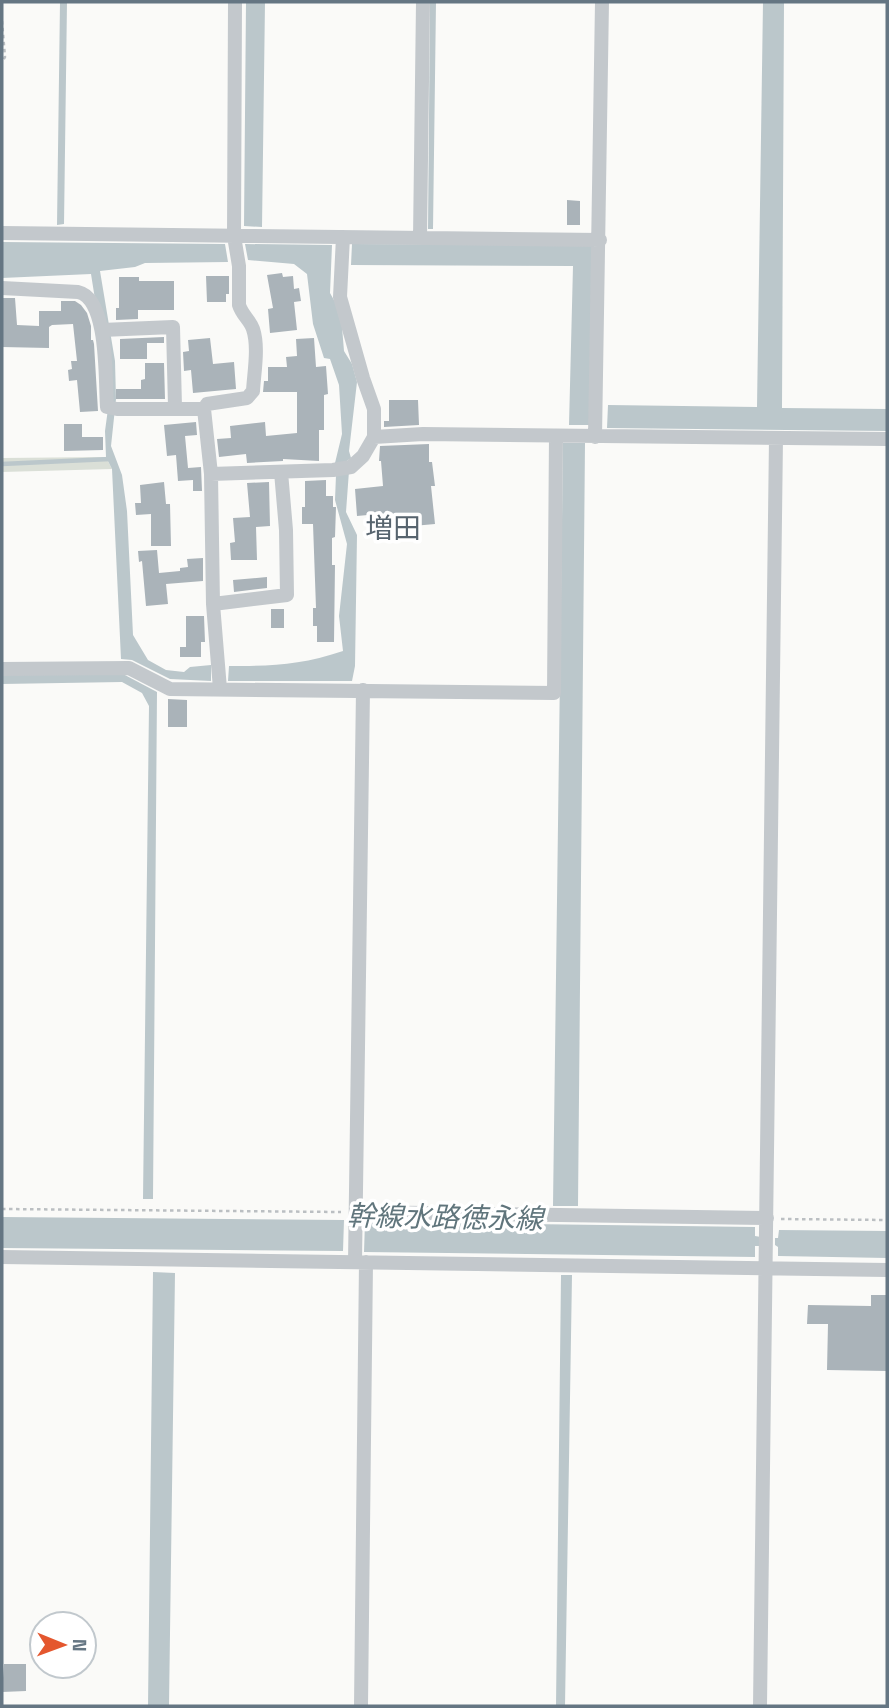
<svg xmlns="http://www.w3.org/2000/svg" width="889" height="1708" font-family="'Space Grotesk','Noto Sans JP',sans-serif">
  <rect width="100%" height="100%" fill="#fafaf8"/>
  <path fill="#dadfd7" d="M106 457 112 469 2 472V458Z"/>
  <path fill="#bbc7cb" d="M60 2H67L64 224 57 225Z
    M246 2H265L262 227 244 226Z
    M430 2H436L433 229H428Z
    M763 2H784L782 408 887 409V431L607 428 608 405 757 407Z
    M2 242 225 244 228 262 145 263 135 267 100 271 115 361 116 399 111 446 122 475 127 511 133 635 148 660 166 670 184 672 190 667 211 665V681L170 679 132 660 121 659 112 469 106 457 105 431 110 394 91 274 2 278Z
    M245 244 332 245 330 293 335 302 342 327 344 351 352 364 357 382 349 451 351 458 343 464 335 463 342 434 339 385 330 359 324 358 313 324 307 274 294 264 248 260Z
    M352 244 594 245 589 425H569L573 266 351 265Z
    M563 443H585L578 1206H553Z
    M349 471 346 512 357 535 355 666 352 681H228L229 666C273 666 301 665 343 651L339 616 347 544 335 500 336 475Z
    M123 674 157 692 153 1199H143L149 706 142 693 122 682 2 684V675Z
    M2 1217 344 1220 343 1251 2 1248Z
    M365 1222 755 1227V1236L761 1237V1246H755V1257L364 1252Z
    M779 1230 887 1231V1258L778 1256V1247L775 1245V1238H778Z
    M153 1272 175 1273 169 1706H148Z
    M561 1275H572L565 1706H556Z"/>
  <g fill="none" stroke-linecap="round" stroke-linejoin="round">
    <path stroke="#bbc7cb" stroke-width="4.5" d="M2 464 110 459"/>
  </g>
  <path fill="#aab3b9" d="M567 200 580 201V225H567Z
    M282 273 283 277 293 276 294 289 299 288 301 301 294 302 297 330 270 333 268 309 273 308 267 275Z
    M206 276H229V294H226V302H207Z
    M119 277H139V281H174V310H138V319L116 320V308H119Z
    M2 298H15L17 325 39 326V311H61V301H75L81 305 87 313 91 326V340H93L94 344 98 411 80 412 77 380 69 381 68 370 72 369 71 361H77L73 324 52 325 49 327V348L2 347Z
    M164 337V343H147V359H120V339Z
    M210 338 213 364 234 362 236 389 193 393 191 370 184 371 183 352 189 351 188 340Z
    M314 338 316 367 326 366 328 394 324 395V430H319V461L283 459V461L247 463 246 454 219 457 217 439 231 438 230 426 265 422 266 436 297 433V392H263L264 381H268V367H287L286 357 297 356 296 339Z
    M145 363H164L165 399H116V389H141V380L145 379Z
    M389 400H418L419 425 384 427V421H389Z
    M196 422 197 435 185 436 188 468 201 467 202 491H193V480L178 481 176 455 167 456 164 425Z
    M64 424H82V437H103V450L64 451Z
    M429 444V462H432L435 486H431L435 524 413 526 412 515 390 518 389 513 357 516 355 489 383 486 381 461H379L380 446Z
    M326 480V496H333V507H336L335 537 332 538V565H335L334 642H317V626H313V608H316L313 524H302V507H305V481Z
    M164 482 166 504H170L171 546H151V514L136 515 135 503H141L140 485Z
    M269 482 270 526 256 527 257 560H231L230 543 235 542 233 518 250 517 247 483Z
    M157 550 159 573 180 571V568L188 567 187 559 203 558V581L166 584 168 604 146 606 142 561 139 562 138 551Z
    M267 577V588L234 592 233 580Z
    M271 609H284V628H271Z
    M186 616H204L205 642H201V657H180V647H186Z
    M168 699 187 700V727H168Z
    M871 1295H887V1371L827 1370 828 1324H807L808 1305 871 1306Z
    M4 1664H26V1691L2 1692Z"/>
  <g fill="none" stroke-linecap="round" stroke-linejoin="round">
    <path stroke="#bbbfc2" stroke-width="2.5" stroke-dasharray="3.5 3.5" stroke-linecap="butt" d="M2 21 5 57 2 62
      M2 1209 341 1212
      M781 1219 887 1220"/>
    <path stroke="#c3c8cc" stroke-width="14" d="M2 233 600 240
      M420 238 423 2
      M2 288 78 292C109 299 105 381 107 407L117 409H204L207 404 247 398 253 391C254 373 259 347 253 329 250 320 242 315 239 305V266L234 236 235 2
      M102 330 173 327 175 407
      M204 409 211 474 333 470 351 467 363 456 374 437V409L363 378 340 297 343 237
      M374 437 423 434 887 439
      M595 437 602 2
      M211 474 213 604 220 689
      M213 604 287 595 286 530 281 472
      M2 669 129 668 170 689 554 693 556 436
      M356 1212 767 1218
      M2 1257 887 1270
      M355 1262 363 690
      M361 1706 366 1262
      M760 1706 776 438"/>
  </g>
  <g text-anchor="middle" stroke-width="7" stroke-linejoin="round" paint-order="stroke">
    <g font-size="28" fill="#57646e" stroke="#fff">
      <text x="393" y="538">増田</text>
    </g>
    <g font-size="28" font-style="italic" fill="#60757c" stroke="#fff">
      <text transform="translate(445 1217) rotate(1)" y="10">幹線水路徳永線</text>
    </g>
  </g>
  <rect width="889" height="1708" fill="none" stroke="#657683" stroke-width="7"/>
  <g transform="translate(63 1645) rotate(91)"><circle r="33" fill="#ffffff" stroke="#c1c8cd" stroke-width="2"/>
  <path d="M0-5L12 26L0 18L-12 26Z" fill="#e4572e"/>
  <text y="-10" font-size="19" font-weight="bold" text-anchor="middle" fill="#657683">N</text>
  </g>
</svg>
